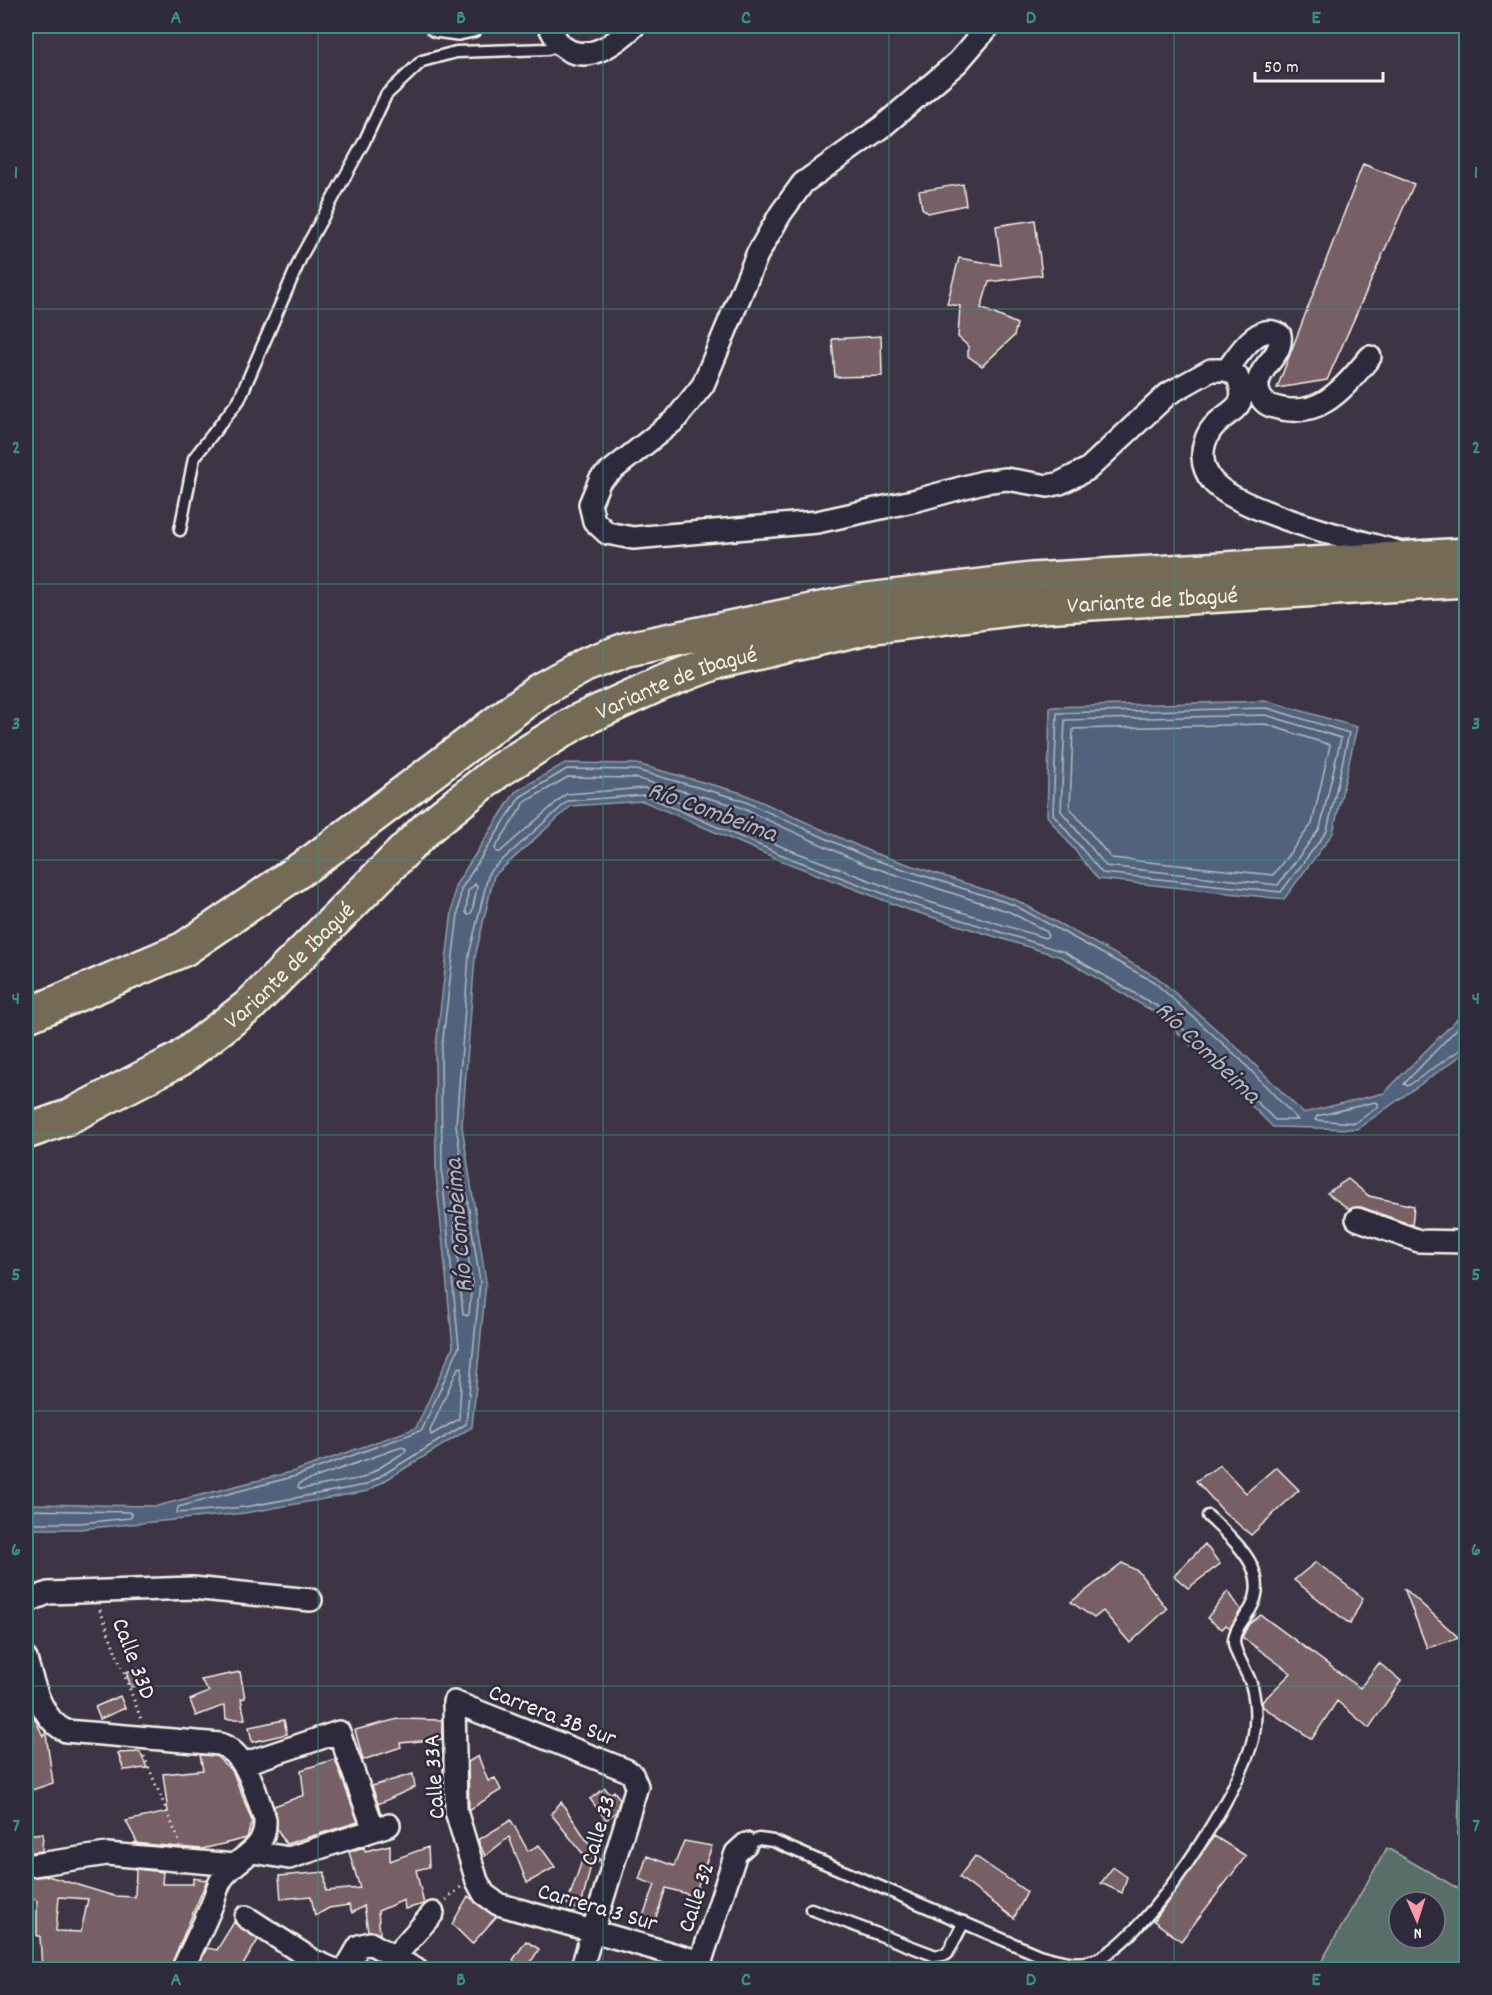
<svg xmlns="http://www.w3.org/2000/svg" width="1492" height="1995" font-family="Dekko,sans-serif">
  <rect width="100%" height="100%" fill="#3d3545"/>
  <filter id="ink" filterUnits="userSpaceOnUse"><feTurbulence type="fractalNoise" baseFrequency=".0167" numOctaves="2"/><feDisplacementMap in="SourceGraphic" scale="12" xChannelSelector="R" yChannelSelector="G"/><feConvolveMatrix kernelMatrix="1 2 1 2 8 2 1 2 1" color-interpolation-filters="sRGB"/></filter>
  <g filter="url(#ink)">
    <path fill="#586e69" stroke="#a6b0a8" stroke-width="1.5" fill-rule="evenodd" d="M1460 1769H1466V1836L1458 1835Z
      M1387 1848 1466 1893V1969H1317ZM1399 1902H1435V1938H1399Z"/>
    <path fill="#51637c" stroke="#929ca7" stroke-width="1.5" d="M1268 701 1357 727 1333 833 1284 899 1098 879 1047 816 1050 707Z
      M565 763 637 764 742 793 871 852 1016 900 1157 977 1243 1053 1303 1113 1384 1093 1466 1010V1052L1357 1129 1273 1127 1161 1016 1061 957 909 910 780 860 643 801 571 806 494 876 475 957 462 1126 486 1282 472 1427 368 1491 245 1513 80 1529H26V1504L157 1506 295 1471 416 1428 453 1347 436 1174 435 1054 455 886 515 792Z"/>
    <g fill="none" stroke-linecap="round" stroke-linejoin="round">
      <path stroke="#b3b8bd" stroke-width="1.5" d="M1267 708 1349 733 1327 831 1281 892 1102 873 1053 814 1057 713Z
        M1266 715 1341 738 1320 828 1278 885 1106 866 1061 811 1065 720Z
        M1265 724 1330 745 1312 824 1273 875 1111 858 1070 808 1073 729Z
        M567 769 636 770 739 799 869 858 1014 905 1154 982 1239 1058 1298 1120H1275L1165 1011 1064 952 911 904 782 855 644 795 568 801 489 872 469 955 456 1125 480 1282 466 1424 366 1485 245 1507 177 1513 178 1507 296 1476 422 1430 459 1347 442 1173 441 1055 461 889 520 797Z
        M568 777 635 778 737 806 866 865 1010 912 1047 932 1048 936 1045 938 913 897 785 848 645 788 566 794 500 852H496L495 848 525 802Z
        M475 884 477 887 472 912 468 915 466 912 468 891Z
        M1466 1019 1404 1084 1408 1086 1461 1049 1466 1048
        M1375 1102 1378 1103V1107L1355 1123 1315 1120 1317 1116Z
        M452 1169 455 1171 472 1282 469 1314 467 1316 463 1314 449 1173Z
        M462 1367 459 1419 431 1435 430 1431 458 1368Z
        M402 1447 406 1449 405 1452 363 1478 301 1489 298 1487 300 1483Z
        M26 1510 129 1512 132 1515 130 1518 80 1523H26"/>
    </g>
    <path fill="#766065" stroke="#f4f1e8" stroke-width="1.5" fill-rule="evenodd" d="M1363 164 1414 184 1327 380 1277 388Z
      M963 184 966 205 928 213 922 208 919 191Z
      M1035 220 1042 275 989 282 981 308 1017 324 1014 336 982 366 968 356V346L958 337 960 306 947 304 959 258 1001 265 996 226Z
      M881 336 882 376 835 377 832 339Z
      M1348 1179 1369 1196 1414 1206 1412 1225 1361 1207 1349 1209 1327 1193Z
      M1220 1465 1246 1493 1276 1467 1299 1490 1251 1535 1224 1512 1196 1481Z
      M1205 1544 1220 1564 1188 1588 1174 1576Z
      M1316 1562 1363 1598 1350 1624 1294 1580Z
      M1122 1563 1138 1571 1167 1609 1130 1643 1103 1611 1094 1618 1071 1602Z
      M1404 1588 1459 1638 1427 1648Z
      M1228 1591 1241 1610 1230 1628 1226 1625 1222 1629 1207 1618Z
      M1261 1615 1360 1688 1379 1663 1401 1681 1369 1728 1337 1701 1312 1739 1263 1707 1262 1702 1291 1673 1242 1637 1249 1624Z
      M139 1668 146 1684 131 1687 126 1672Z
      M240 1672 245 1698 241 1699 245 1719H226L225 1705 196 1716 190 1700 209 1692 201 1680Z
      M120 1696 125 1708 100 1719 95 1707Z
      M26 1700 43 1736 46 1734 53 1783 26 1792Z
      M398 1719 442 1720V1739L400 1743 401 1747 363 1760 355 1730Z
      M284 1720 287 1734 252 1742 249 1727Z
      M140 1752 147 1768 124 1770 118 1753Z
      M200 1755 216 1756 233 1772 252 1821 247 1838 202 1849 133 1843 137 1842 126 1821 168 1812 163 1774 203 1770Z
      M478 1756 488 1781 495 1778 501 1790 469 1810 468 1762Z
      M335 1759 358 1822 286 1844 277 1829 274 1806 304 1795 301 1770Z
      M413 1774 415 1787 378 1804 372 1786Z
      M605 1788 610 1794 614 1791 620 1799 616 1812 606 1820 590 1799Z
      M561 1802 600 1860 591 1865 580 1911 567 1904 584 1855 551 1814Z
      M511 1820 528 1851 539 1845 555 1867 527 1883 509 1837 485 1856 478 1840Z
      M43 1833 42 1851 26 1853V1835Z
      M1214 1836 1246 1856 1181 1941 1154 1921Z
      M684 1841 712 1846 694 1896 666 1888 654 1923 641 1921 655 1885 639 1879 647 1856 674 1866Z
      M390 1845V1861L428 1847 429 1867 416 1870 424 1904 405 1909 404 1900 378 1911 380 1934 368 1931 364 1906 352 1913 349 1905 329 1908 315 1916 311 1896 281 1899 279 1876 325 1872 326 1891 360 1888 349 1852 364 1847 365 1851Z
      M975 1856 1027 1892 1014 1918 959 1877Z
      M1113 1867 1127 1877 1122 1893 1101 1883Z
      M136 1869 163 1872 162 1884H193V1878L207 1880 169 1970H129L118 1965 90 1963 87 1970 42 1969 40 1936H37V1901L27 1893 26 1878 48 1876 114 1896 135 1897ZM59 1897 88 1899 81 1932 56 1931Z
      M468 1896 496 1917 472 1944 452 1924Z
      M234 1922 258 1940 240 1970H196L207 1948 217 1950Z
      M526 1941 539 1949 526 1970H523L513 1960Z"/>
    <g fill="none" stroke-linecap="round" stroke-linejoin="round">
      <g stroke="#f4f1e8" stroke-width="15">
        <path id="lane" d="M180 530 194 458 239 400 302 255 364 142 386 95 422 61 456 52 547 49 560 45
          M746 1844 759 1839 773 1841 1039 1955C1058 1960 1077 1967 1097 1959 1147 1938 1240 1792 1253 1739 1257 1722 1256 1697 1250 1681 1245 1668 1236 1656 1234 1643 1233 1631 1244 1619 1250 1610 1273 1571 1233 1540 1208 1516
          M811 1909 936 1956 947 1954 964 1922"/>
      </g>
      <g stroke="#f4f1e8" stroke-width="26">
        <path id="street" d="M436 26 458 29 472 26
          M549 26C553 32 556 41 562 46 586 66 616 43 634 26
          M989 26 958 62 883 126 803 183 781 213 757 255 703 385 675 420 600 480 590 504 594 521 607 533 633 538 817 522 917 500 983 482 1006 479 1048 486 1060 483 1088 469 1168 394 1211 370H1227L1237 376C1253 412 1224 409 1210 431 1200 447 1200 467 1213 482 1240 512 1356 540 1398 552
          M1227 370C1239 354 1258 321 1280 335 1283 357 1260 364 1258 384 1257 393 1262 403 1271 406 1318 422 1342 390 1370 357
          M1357 1219 1419 1241 1466 1242
          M26 1602 48 1593 192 1588 311 1600
          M26 1659C33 1683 41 1720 66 1731L220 1744C248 1754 255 1793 265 1819 267 1851 240 1855 224 1876 217 1884 217 1892 213 1902 204 1925 193 1947 182 1970
          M243 1764 339 1732 374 1830
          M254 1852 289 1858 389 1825
          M26 1866 107 1854 235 1865
          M246 1917 314 1961 335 1970
          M395 1956 433 1913
          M345 1970 359 1946 370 1943 417 1970
          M581 1970 637 1786 632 1774 626 1770 454 1702 456 1811 477 1881 484 1894 498 1904 701 1962
          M698 1970 736 1853 746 1844"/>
      </g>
      <g stroke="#f4f1e8" stroke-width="38">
        <g id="highway">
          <path d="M26 1016 184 949 316 859 540 690 585 665 628 649 860 601 1031 580 1466 555"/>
          <path id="s1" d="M26 1132 68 1117 180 1059 249 1006 427 828 498 771 576 722 659 684 716 662 868 627 1026 607 1466 580"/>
        </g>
      </g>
      <path stroke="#f4f1e8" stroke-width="3" stroke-dasharray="1.5 4.5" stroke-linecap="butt" d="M100 1610 141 1719
        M144 1756 179 1841
        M446 1900 461 1887"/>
      <use href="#lane" stroke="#2f2a3d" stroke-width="10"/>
      <use href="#street" stroke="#2f2a3d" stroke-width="21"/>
      <use href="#highway" stroke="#756a55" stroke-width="33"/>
    </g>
  </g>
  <path fill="none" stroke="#3d8f86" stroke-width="1.5" stroke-opacity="0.55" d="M318 26V1970M603 26V1970M889 26V1970M1174 26V1970M26 309H1466M26 584H1466M26 860H1466M26 1135H1466M26 1411H1466M26 1686H1466"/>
  <g text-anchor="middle" stroke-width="5" stroke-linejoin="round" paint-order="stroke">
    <g font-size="24" fill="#f4f1e8" stroke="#2f2a3d">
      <text dy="8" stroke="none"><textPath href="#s1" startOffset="1287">Variante de Ibagué</textPath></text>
      <text dy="8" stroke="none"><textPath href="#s1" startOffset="801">Variante de Ibagué</textPath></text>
      <text dy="8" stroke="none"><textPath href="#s1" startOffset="315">Variante de Ibagué</textPath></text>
      <text transform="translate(135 1658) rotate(69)" y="8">Calle 33D</text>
      <text transform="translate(553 1714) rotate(21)" y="8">Carrera 3B Sur</text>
      <text transform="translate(433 1777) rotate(-94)" y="8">Calle 33A</text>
      <text transform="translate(597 1830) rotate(-73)" y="8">Calle 33</text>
      <text transform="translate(695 1897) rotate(-72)" y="8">Calle 32</text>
      <text transform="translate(598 1906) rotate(16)" y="8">Carrera 3 Sur</text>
    </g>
    <g font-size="26" font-style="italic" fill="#b3b8bd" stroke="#2f2a3d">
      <text transform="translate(713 810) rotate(20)" y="9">Río Combeima</text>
      <text transform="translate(1209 1051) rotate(44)" y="9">Río Combeima</text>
      <text transform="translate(457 1226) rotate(-95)" y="9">Río Combeima</text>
    </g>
  </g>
  <rect width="1492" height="1995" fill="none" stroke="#2f2a3d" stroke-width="66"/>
  <g transform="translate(1417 1920) rotate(177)"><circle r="28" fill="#2f2a3d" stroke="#7e7a81" stroke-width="1.5"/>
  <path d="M0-4.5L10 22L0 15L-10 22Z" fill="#ff9aa2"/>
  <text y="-9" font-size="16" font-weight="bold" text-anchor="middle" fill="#f4f1e8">N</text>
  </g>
  <path d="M1255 72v9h128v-9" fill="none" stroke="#f4f1e8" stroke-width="3"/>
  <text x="1264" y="72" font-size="18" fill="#f4f1e8" stroke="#2f2a3d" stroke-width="4.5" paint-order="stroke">50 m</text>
  <rect x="33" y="33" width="1426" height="1929" fill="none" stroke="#3d8f86" stroke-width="2"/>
  <g font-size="20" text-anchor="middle" font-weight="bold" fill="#3d8f86">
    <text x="176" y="23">A</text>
    <text x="461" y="23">B</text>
    <text x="746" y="23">C</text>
    <text x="1031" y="23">D</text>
    <text x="1316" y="23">E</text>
    <text x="16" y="178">1</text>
    <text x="1476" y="178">1</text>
    <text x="16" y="453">2</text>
    <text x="1476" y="453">2</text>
    <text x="16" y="729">3</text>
    <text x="1476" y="729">3</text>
    <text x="16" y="1004">4</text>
    <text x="1476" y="1004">4</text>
    <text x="16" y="1280">5</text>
    <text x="1476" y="1280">5</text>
    <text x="16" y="1555">6</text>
    <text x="1476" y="1555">6</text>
    <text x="16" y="1831">7</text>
    <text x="1476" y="1831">7</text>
    <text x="176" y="1985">A</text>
    <text x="461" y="1985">B</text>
    <text x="746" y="1985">C</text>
    <text x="1031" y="1985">D</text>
    <text x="1316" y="1985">E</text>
  </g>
</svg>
